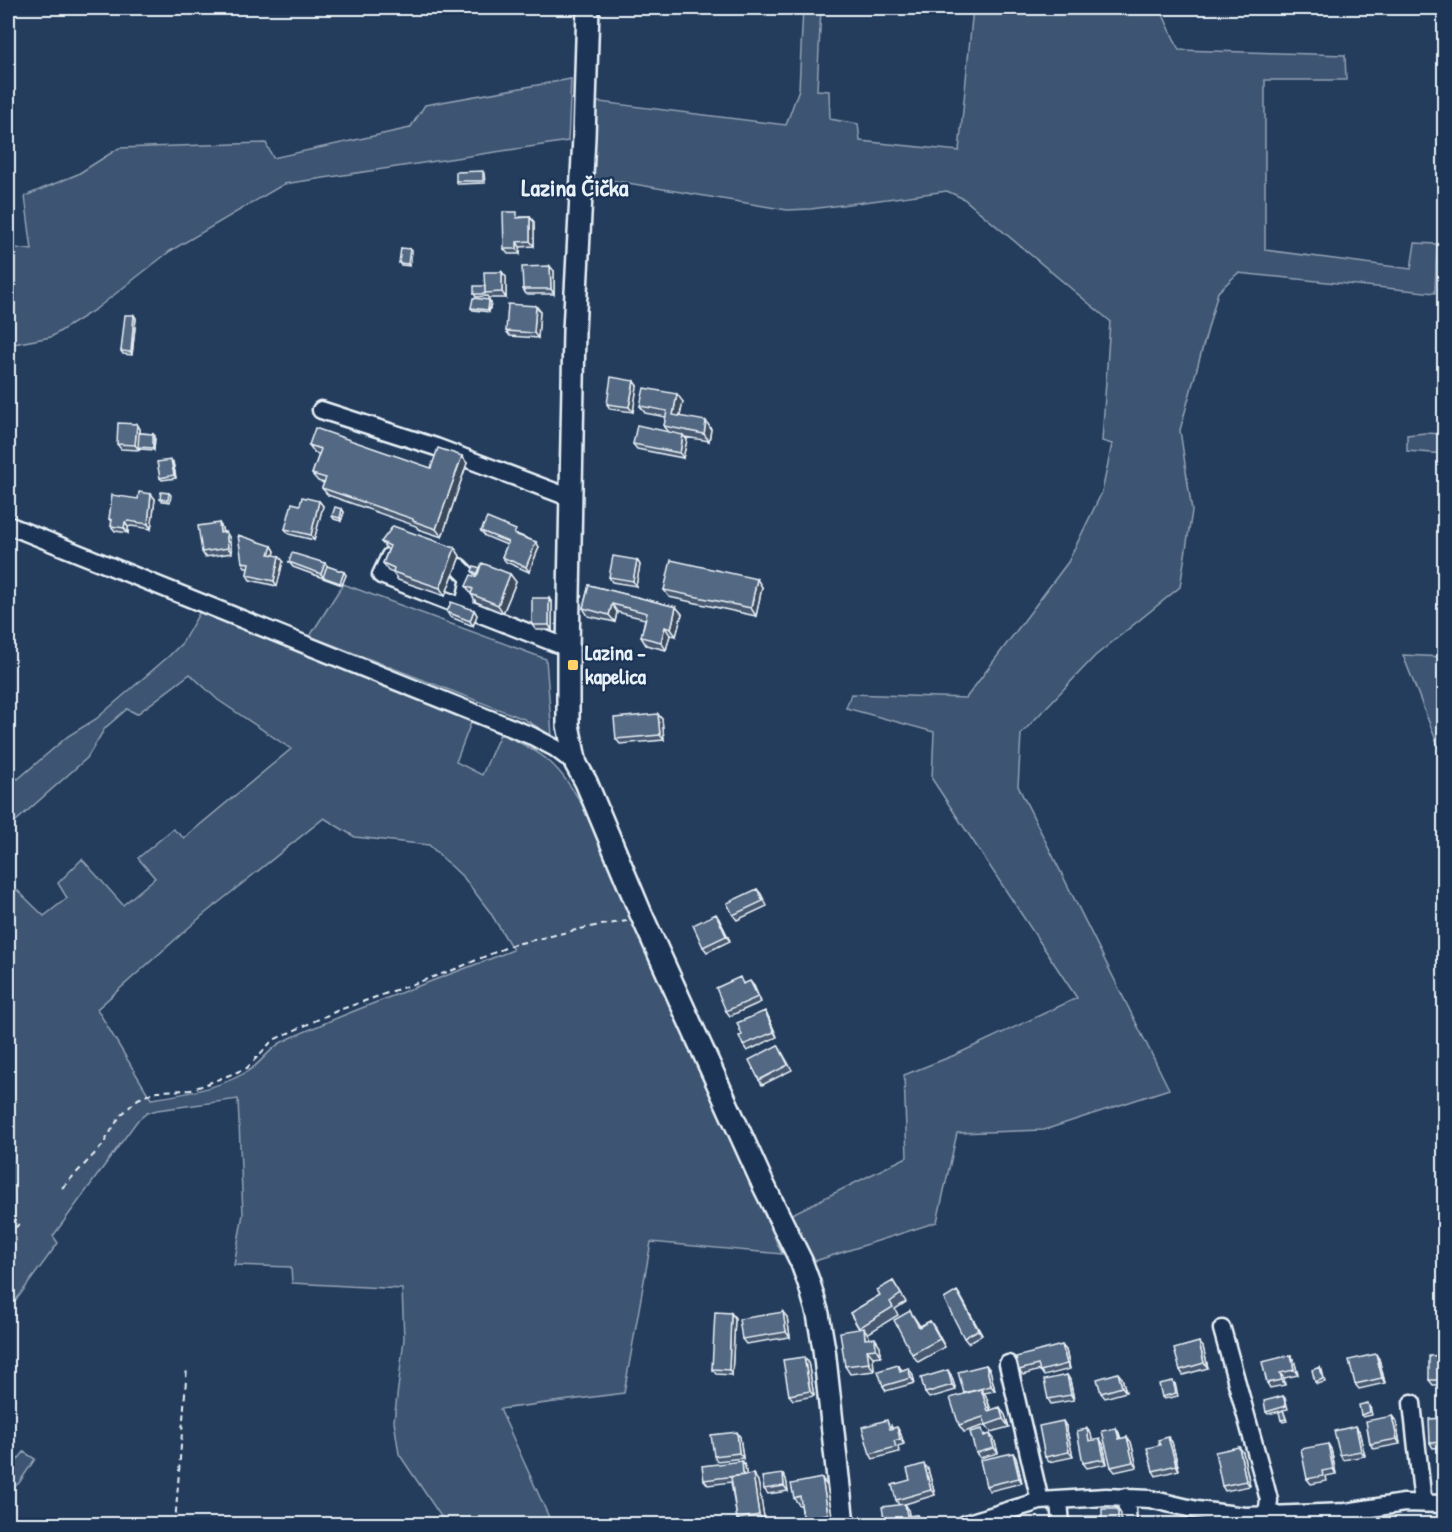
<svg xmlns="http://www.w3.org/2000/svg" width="1452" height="1532" font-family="'Patrick Hand',sans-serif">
  <rect width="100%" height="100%" fill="#253d5d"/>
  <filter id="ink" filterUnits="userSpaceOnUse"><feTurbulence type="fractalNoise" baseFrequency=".0167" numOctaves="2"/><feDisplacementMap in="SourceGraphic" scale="12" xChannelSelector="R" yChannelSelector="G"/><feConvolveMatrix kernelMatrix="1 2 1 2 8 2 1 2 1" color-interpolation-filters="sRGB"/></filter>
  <g filter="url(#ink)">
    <path fill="#3e5472" stroke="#93a2b5" stroke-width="1.5" fill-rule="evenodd" d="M803 8H821L817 90 829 91 830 119 858 124 860 141 959 151 973 8H1160L1179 50 1345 55 1346 80H1265V250L1411 269 1415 243 1437 244 1435 293 1238 273 1218 292 1180 430 1192 511 1180 587 1095 656 1021 734 1018 786 1169 1089 1044 1130 957 1133 937 1222 815 1261 788 1216 907 1157 904 1075 955 1055 1077 998 932 779 934 732 846 708 851 694 966 698 1068 562 1102 492 1112 444 1102 441 1110 321 964 199 947 191 811 209 787 210 610 180 591 182 592 101 786 125 799 89Z
      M571 79 568 141 284 184 170 251 96 309 51 337 8 345V247L32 250 25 196 78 174 119 148 266 143 273 158 410 128 425 105Z
      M1425 433 1444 434V454L1407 451V435Z
      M343 584 546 659 552 736 524 719 310 636Z
      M201 610 472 720 456 762 482 775 500 734C545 752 560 766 584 808L782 1254 651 1242 624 1393 500 1409 552 1524H446L399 1454 394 1421 404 1339 402 1289 292 1283 291 1267 234 1265 243 1214 238 1099 157 1110 147 1113 137 1121 53 1236 58 1243 8 1311V897L16 889 44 916 67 898 58 883 82 859 123 905 155 878 138 858 173 829 184 838 291 749 218 700 190 674 137 714 127 709 105 728 87 758 8 828V772L18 779 68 736 96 719 169 656 182 643ZM324 818 355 837 429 845 464 878 490 912 513 950C437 980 360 1006 286 1040 271 1046 264 1060 251 1069 225 1087 182 1095 151 1099L97 1009 203 915Z
      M1403 655 1444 657V761Z
      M24 1452 35 1459 19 1483 8 1492V1472Z"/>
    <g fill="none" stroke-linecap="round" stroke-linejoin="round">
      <g stroke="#e8f1f8" stroke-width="21">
        <path id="minor" d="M321 410 436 447 571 498
          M8 525 532 736 555 748 576 764
          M390 556 381 575 568 648
          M459 567 470 578 464 606
          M1222 1329 1263 1477 1269 1500 1267 1516
          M1008 1364 1040 1501
          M1412 1403 1423 1503
          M1126 1497 1128 1524
          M1059 1501 1061 1524
          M965 1524 1040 1501 1106 1497 1150 1499 1197 1510 1245 1516 1346 1512 1404 1503 1444 1504"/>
      </g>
      <g stroke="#e8f1f8" stroke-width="26">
        <path id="major" d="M588 8 584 137 574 331 568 650V725L576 764 586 782 641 914 763 1184 801 1261 809 1283 818 1314 824 1349 843 1524"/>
      </g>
      <path stroke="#e8f1f8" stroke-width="2" stroke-dasharray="6 4.5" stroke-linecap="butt" d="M62 1188 102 1146 120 1116 138 1099 157 1091 191 1090 227 1076 247 1068 273 1040 339 1010 453 970 512 945 589 927 627 921
        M8 1235 19 1224
        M175 1524 187 1367"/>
      <use href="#minor" stroke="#1d3557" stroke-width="16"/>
      <use href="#major" stroke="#1d3557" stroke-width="21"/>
    </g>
    <path fill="#475970" stroke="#e8f1f8" stroke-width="1.5" d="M484 173 485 183 458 184 456 181Z
      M520 217H530L534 222V246L520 247V254H508L504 249Z
      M410 249 412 251 410 266 401 265 399 263Z
      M554 271V294H526L523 289Z
      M502 272 506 277V298H488L487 296 476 297 474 294Z
      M489 300 491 303 489 312 473 310 471 308Z
      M536 306 540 311 538 338 510 336 506 331Z
      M136 318 132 355 123 354 121 351Z
      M637 386 633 412 610 409 607 404Z
      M683 402 680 416 711 429 709 441 685 437 687 440 683 458 637 449 633 444 668 431 664 426 666 417 645 413 640 406Z
      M137 424 140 429V433L153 434 155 436 154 450 140 449 139 448V450L121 449 117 444Z
      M309 445 431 468 467 463 442 537 418 529 416 526 328 495 322 488 324 483 318 481 312 474 319 454 315 453Z
      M173 462 176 478 162 480 160 478Z
      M169 493 171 495 170 502 162 501 160 499Z
      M151 494 155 499 151 529 131 526 128 527V533L115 531 111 526 112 523 109 519 138 499Z
      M319 501 323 506 314 540 289 534 285 529 300 505Z
      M342 509 344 512 341 521 334 519 332 516Z
      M219 523 222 528 223 532H226L229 537 232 553 205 557 202 552Z
      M481 531 519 535 536 542 539 547 529 572 506 562 502 557 507 545 485 536Z
      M381 542 455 548 460 556 445 596 398 580 393 573 388 571 383 563 388 550Z
      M272 546 275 551 274 555 283 561 277 586 250 580 247 575 248 567H245L242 562Z
      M637 560 640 565 636 586 612 582 609 577Z
      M289 562 325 563 327 566 344 572 346 575 342 585 293 567Z
      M480 568 510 574 516 582 503 613 476 602 466 586 477 575 474 574 472 571Z
      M589 585 676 607 682 614 676 636 670 635 666 650 646 645 641 637 645 619 617 612 615 622 588 616 583 608Z
      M762 587 756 616 669 597 664 590Z
      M549 598 552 603V630H536L532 625Z
      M474 610 477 615 473 626 450 617 447 612Z
      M662 719 664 740 620 744 616 739Z
      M757 889 761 894 767 906 737 920 733 915Z
      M719 919 730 941 707 952 703 947Z
      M744 983 754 986 761 1002 730 1016 726 1011Z
      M768 1016 777 1037 747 1051 743 1045 742 1035Z
      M778 1045 792 1070 762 1085 759 1080Z
      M893 1281 906 1302 895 1309 898 1315 867 1334 869 1339 880 1346 881 1356 873 1357 874 1371 850 1374 845 1366 859 1329 850 1313 880 1295Z
      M957 1291 982 1335 968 1343 964 1338Z
      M910 1311 920 1326 930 1321 945 1347 918 1362 912 1354Z
      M731 1313 735 1318 732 1375 716 1374 712 1369Z
      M787 1317 790 1337 746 1344 742 1339Z
      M1203 1347 1208 1368 1183 1375 1180 1370Z
      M1066 1350 1070 1369 1044 1376 1040 1370 1023 1375 1019 1370Z
      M1444 1355V1385H1433L1429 1380Z
      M1379 1359 1385 1383 1359 1389 1355 1384Z
      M1294 1360 1298 1375 1284 1378 1285 1385 1270 1388 1267 1383Z
      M808 1362 814 1396 793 1400 789 1395Z
      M898 1365 902 1370 912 1373 915 1383 886 1391 883 1386Z
      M986 1365 990 1370 995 1391 984 1393 986 1396 991 1410 1005 1415 1009 1427 991 1432 986 1425 964 1432 959 1425 964 1394V1393Z
      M1322 1370 1325 1382 1317 1384 1315 1382Z
      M951 1375 956 1390 929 1398 925 1393Z
      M1067 1375 1070 1380 1074 1400 1051 1404 1048 1399Z
      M1122 1378 1126 1392 1105 1398 1101 1393Z
      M1175 1383 1178 1396 1164 1399 1162 1397Z
      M1283 1396 1285 1398 1288 1409 1283 1410 1287 1421 1283 1422 1281 1420V1411L1268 1414 1266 1412Z
      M1370 1406 1372 1415 1363 1417 1361 1415Z
      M1392 1416 1396 1421 1400 1444 1374 1449 1370 1444Z
      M1444 1418V1447L1433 1448 1430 1443Z
      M891 1425 892 1428 900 1432 904 1444 898 1446 899 1452 873 1459 870 1454Z
      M1066 1426 1073 1457 1049 1462 1045 1457Z
      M1116 1428 1119 1433 1121 1439 1127 1437 1131 1442 1137 1467 1115 1472 1111 1467Z
      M1087 1429 1091 1434 1092 1441 1103 1444 1107 1464 1087 1468 1083 1463Z
      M1359 1431 1365 1456 1343 1460 1340 1455Z
      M985 1434 986 1435 994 1439 998 1453 980 1458 976 1453Z
      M740 1437 743 1458 717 1461 714 1456Z
      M1168 1437 1172 1442 1179 1470 1156 1476 1153 1471 1160 1445Z
      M1328 1444 1331 1449 1336 1474 1326 1476 1327 1481 1311 1484 1307 1479Z
      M1239 1447 1243 1452 1250 1486 1225 1491 1222 1486Z
      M1013 1453 1016 1458 1022 1483 990 1491 986 1486Z
      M742 1461 745 1466 746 1475 753 1474 758 1481 765 1523 753 1524H741L737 1519 731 1482 708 1485 704 1480Z
      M928 1469 935 1495 905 1504 908 1509 909 1516 917 1515 920 1520 885 1524 899 1505 896 1500 910 1480Z
      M783 1474 786 1479 788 1491 768 1494 764 1489Z
      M827 1486 833 1522 817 1524H808L803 1518 801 1505H799L794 1498Z"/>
    <path fill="#3a485b" stroke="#e8f1f8" stroke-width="1.5" d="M530 217 534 222V246L530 241Z
      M517 242 520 247V254L517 249Z
      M410 249 412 251 410 266 408 264Z
      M550 266 554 271V294L551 289Z
      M502 272 506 277V298L502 292Z
      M489 300 491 303 489 312 488 310Z
      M536 306 540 311 538 338 534 333Z
      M134 315 136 318 132 355 131 352Z
      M634 381 637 386 633 412 629 407Z
      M677 394 683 402 678 422 673 415Z
      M706 421 711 429 709 441 704 434Z
      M137 424 140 429 139 450 135 445Z
      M153 434 155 436 154 450 153 448Z
      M683 435 687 440 683 458 680 453Z
      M462 456 467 463 442 537 436 529Z
      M171 460 173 462 176 478 174 475Z
      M151 494 155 499 151 529 148 524Z
      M319 501 323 506 314 540 311 535Z
      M342 509 344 512 341 521 340 518Z
      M125 522 128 527V533L124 528Z
      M219 523 222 528 223 538 220 533Z
      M226 532 229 537 232 553 228 548Z
      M536 542 539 547 529 572 526 567Z
      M272 546 275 551 273 559 269 554Z
      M455 548 460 556 445 596 440 588Z
      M279 556 283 561 277 586 274 581Z
      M637 560 640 565 636 586 633 581Z
      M325 563 329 568 323 577 321 574Z
      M344 572 346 575 342 585 340 583Z
      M510 574 516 582 503 613 498 605Z
      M757 579 762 587 756 616 751 608Z
      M549 598 552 603V630L549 625Z
      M612 604 617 612 615 622 609 615Z
      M676 607 682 614 676 636 671 629Z
      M474 610 477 615 473 626 470 621Z
      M665 627 670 635 666 650 661 642Z
      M658 714 662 719 664 740 660 735Z
      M716 914 719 919 730 941 726 936Z
      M750 981 754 986 761 1002 758 997Z
      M765 1011 768 1016 777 1037 774 1032Z
      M957 1291 961 1297 982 1335 978 1330Z
      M783 1312 787 1317 790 1337 786 1332Z
      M731 1313 735 1318 732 1375 729 1370Z
      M930 1321 935 1328 945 1347 940 1339Z
      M864 1328 869 1336 870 1347 865 1339Z
      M875 1338 880 1346 881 1356 876 1349Z
      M1199 1342 1203 1347 1208 1368 1204 1363Z
      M1062 1345 1066 1350 1070 1369 1067 1364Z
      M867 1350 873 1357 874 1371 869 1363Z
      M1376 1354 1379 1359 1385 1383 1382 1378Z
      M1291 1355 1294 1360 1298 1375 1294 1370Z
      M804 1357 808 1362 814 1396 810 1391Z
      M986 1365 990 1370 995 1391 991 1386Z
      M908 1368 912 1373 915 1383 911 1378Z
      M948 1370 951 1375 956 1390 952 1385Z
      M1118 1373 1122 1378 1126 1392 1122 1387Z
      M1280 1373 1284 1378 1285 1385 1282 1380Z
      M1067 1375 1070 1380 1074 1400 1071 1395Z
      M981 1389 986 1396 993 1419 988 1411Z
      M1000 1407 1005 1415 1009 1427 1003 1419Z
      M1392 1416 1396 1421 1400 1444 1397 1439Z
      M1063 1421 1066 1426 1073 1457 1069 1452Z
      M1356 1426 1359 1431 1365 1456 1361 1451Z
      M897 1427 900 1432 904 1444 900 1439Z
      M1116 1428 1119 1433 1122 1444 1119 1439Z
      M1087 1429 1091 1434 1093 1446 1089 1441Z
      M737 1432 740 1437 743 1458 739 1453Z
      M990 1434 994 1439 998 1453 994 1448Z
      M1127 1437 1131 1442 1137 1467 1133 1462Z
      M1168 1437 1172 1442 1179 1470 1176 1465Z
      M1100 1439 1103 1444 1107 1464 1104 1459Z
      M1328 1444 1331 1449 1336 1474 1333 1469Z
      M1239 1447 1243 1452 1250 1486 1246 1481Z
      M1013 1453 1016 1458 1022 1483 1019 1478Z
      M742 1461 745 1466 747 1480 743 1475Z
      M924 1464 928 1469 935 1495 931 1490Z
      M753 1474 758 1481 765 1523 759 1515Z
      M783 1474 786 1479 788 1491 784 1486Z
      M822 1478 827 1486 833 1522 828 1514Z
      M905 1504 908 1509 910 1521 907 1516Z
      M1118 1509 1121 1514V1524H1118Z
      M917 1515 920 1520 921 1524H919Z"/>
    <path fill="#536782" stroke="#e8f1f8" stroke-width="1.5" d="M483 171V181H456V172Z
      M503 212H517V218L530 217V241L517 242V249H504Z
      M401 248 410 249 408 264 399 263Z
      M550 266 551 289H523L522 267Z
      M484 272H502V292L485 293Z
      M474 286H485V294H474Z
      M473 298 489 300 488 310 471 308Z
      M508 304 536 306 534 333 506 331Z
      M125 315H134L131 352 121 351Z
      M611 377 634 381 629 407 607 404Z
      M644 388 677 394 673 415 706 421 704 434 664 426 667 411 640 406Z
      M118 423 137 424 135 445 117 444Z
      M637 425 683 435 680 453 633 444Z
      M315 428 431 468 438 448 462 456 436 529 413 521V519L322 488 326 478 312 474 321 449 309 445Z
      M139 433 153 434V448L138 447Z
      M171 460 174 475 160 478 157 462Z
      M139 492 151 494 148 524 128 521 125 522 124 528 111 526 112 520 109 519 112 495 138 499Z
      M161 492 169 493 168 500 160 499Z
      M302 497 319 501 311 535 285 529 292 503 300 505Z
      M335 507 342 509 340 518 332 516Z
      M487 518 516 530 514 534 536 542 526 567 502 557 508 542 481 531Z
      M219 523 220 533 226 532 228 548 202 552 198 526Z
      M393 526 455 548 440 588 393 572 394 568 383 563 390 546 381 542Z
      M238 535 272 546 269 554 279 556 274 581 247 575 249 563 242 562Z
      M292 553 325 563 321 574 289 562Z
      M613 556 637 560 633 581 609 577Z
      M671 560 757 579 751 608 664 590Z
      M482 563 510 574 498 605 471 594 473 589 466 586 471 575 476 577Z
      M327 566 344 572 340 583 323 577Z
      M474 566 480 568 478 574 472 571Z
      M589 585 676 607 671 629 665 627 661 642 641 637 647 613 612 604 609 615 583 608Z
      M532 598H549V625H532Z
      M451 602 474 610 470 621 447 612Z
      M658 714 660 735 616 739 614 718Z
      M757 889 763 901 733 915 727 903Z
      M716 914 726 936 703 947 693 925Z
      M740 977 743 984 750 981 758 997 726 1011 716 988Z
      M765 1011 774 1032 743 1045 739 1036 742 1035 737 1023Z
      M778 1045 788 1065 759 1080 749 1060Z
      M893 1281 901 1294 890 1302 893 1307 859 1328 850 1313 880 1295 877 1290Z
      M957 1291 978 1330 964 1338 944 1299Z
      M910 1311 919 1327 930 1321 940 1339 912 1354 894 1320Z
      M715 1312 731 1313 729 1370 712 1369Z
      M783 1312 786 1332 742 1339 739 1319Z
      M864 1328 865 1339 875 1338 876 1349 867 1350 869 1363 845 1366 840 1332Z
      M1199 1342 1204 1363 1180 1370 1174 1349Z
      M1062 1345 1067 1364 1040 1371 1038 1365 1019 1370 1016 1357Z
      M1376 1354 1382 1378 1355 1384 1349 1360Z
      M1291 1355 1294 1370 1280 1373 1282 1380 1267 1383 1262 1362Z
      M1444 1355V1380H1429V1356Z
      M804 1357 810 1391 789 1395 783 1360Z
      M898 1365 900 1371 908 1368 911 1378 883 1386 878 1371Z
      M986 1365 991 1386 964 1393 958 1372Z
      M1320 1367 1323 1379 1315 1382 1312 1370Z
      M948 1370 952 1385 925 1393 921 1378Z
      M1118 1373 1122 1387 1101 1393 1097 1379Z
      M1067 1375 1071 1395 1048 1399 1044 1380Z
      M1173 1381 1176 1393 1162 1397 1159 1384Z
      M981 1389 988 1411 1000 1407 1003 1419 986 1425 983 1417 959 1425 950 1398Z
      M1283 1396 1286 1406 1266 1412 1264 1401Z
      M1368 1403 1370 1412 1361 1415 1359 1405Z
      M1283 1410 1286 1419 1281 1420 1279 1412Z
      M1392 1416 1397 1439 1370 1444 1366 1421Z
      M1444 1418V1442L1430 1443 1429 1419Z
      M887 1420 890 1429 897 1427 900 1439 894 1441 896 1447 870 1454 862 1427Z
      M1063 1421 1069 1452 1045 1457 1039 1426Z
      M1356 1426 1361 1451 1340 1455 1334 1431Z
      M1116 1428 1119 1439 1127 1437 1133 1462 1111 1467 1102 1431Z
      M982 1429 984 1436 990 1434 994 1448 976 1453 970 1432Z
      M1087 1429 1089 1441 1100 1439 1104 1459 1083 1463 1077 1431Z
      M737 1432 739 1453 714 1456 711 1435Z
      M1168 1437 1176 1465 1153 1471 1147 1448 1160 1445 1158 1440Z
      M1328 1444 1333 1469 1322 1471 1323 1476 1307 1479 1301 1449Z
      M1239 1447 1246 1481 1222 1486 1215 1452Z
      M1013 1453 1019 1478 986 1486 980 1460Z
      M742 1461 743 1475 704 1480 702 1466Z
      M924 1464 931 1490 896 1500 892 1485 910 1480 907 1469Z
      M753 1474 759 1515 737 1519 731 1477Z
      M783 1474 784 1486 764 1489 762 1477Z
      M822 1478 828 1514 803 1518 800 1496 794 1498 791 1484Z
      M905 1504 907 1516 917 1515 919 1524H885L882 1507Z
      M1102 1509H1118V1524H1102Z
      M1085 1516H1100V1524H1077V1523H1085Z"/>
  </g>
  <rect fill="#ffd166" stroke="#1d3557" stroke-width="2" x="567" y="659" width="12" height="12" rx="3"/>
  <g text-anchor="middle" stroke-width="5" stroke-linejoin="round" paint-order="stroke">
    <g font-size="21" font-weight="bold" fill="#e8f1f8" stroke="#1d3557" text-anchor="start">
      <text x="585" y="660">Lazina -<tspan x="585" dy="24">kapelica</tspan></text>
    </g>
    <g font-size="24" font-weight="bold" fill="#e8f1f8" stroke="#1d3557">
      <text x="575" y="196">Lazina Čička</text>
    </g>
  </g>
  <rect width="1452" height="1532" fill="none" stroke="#1d3557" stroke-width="30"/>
  <rect x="15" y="15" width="1422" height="1502" fill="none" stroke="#e8f1f8" stroke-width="2" filter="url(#ink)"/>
</svg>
